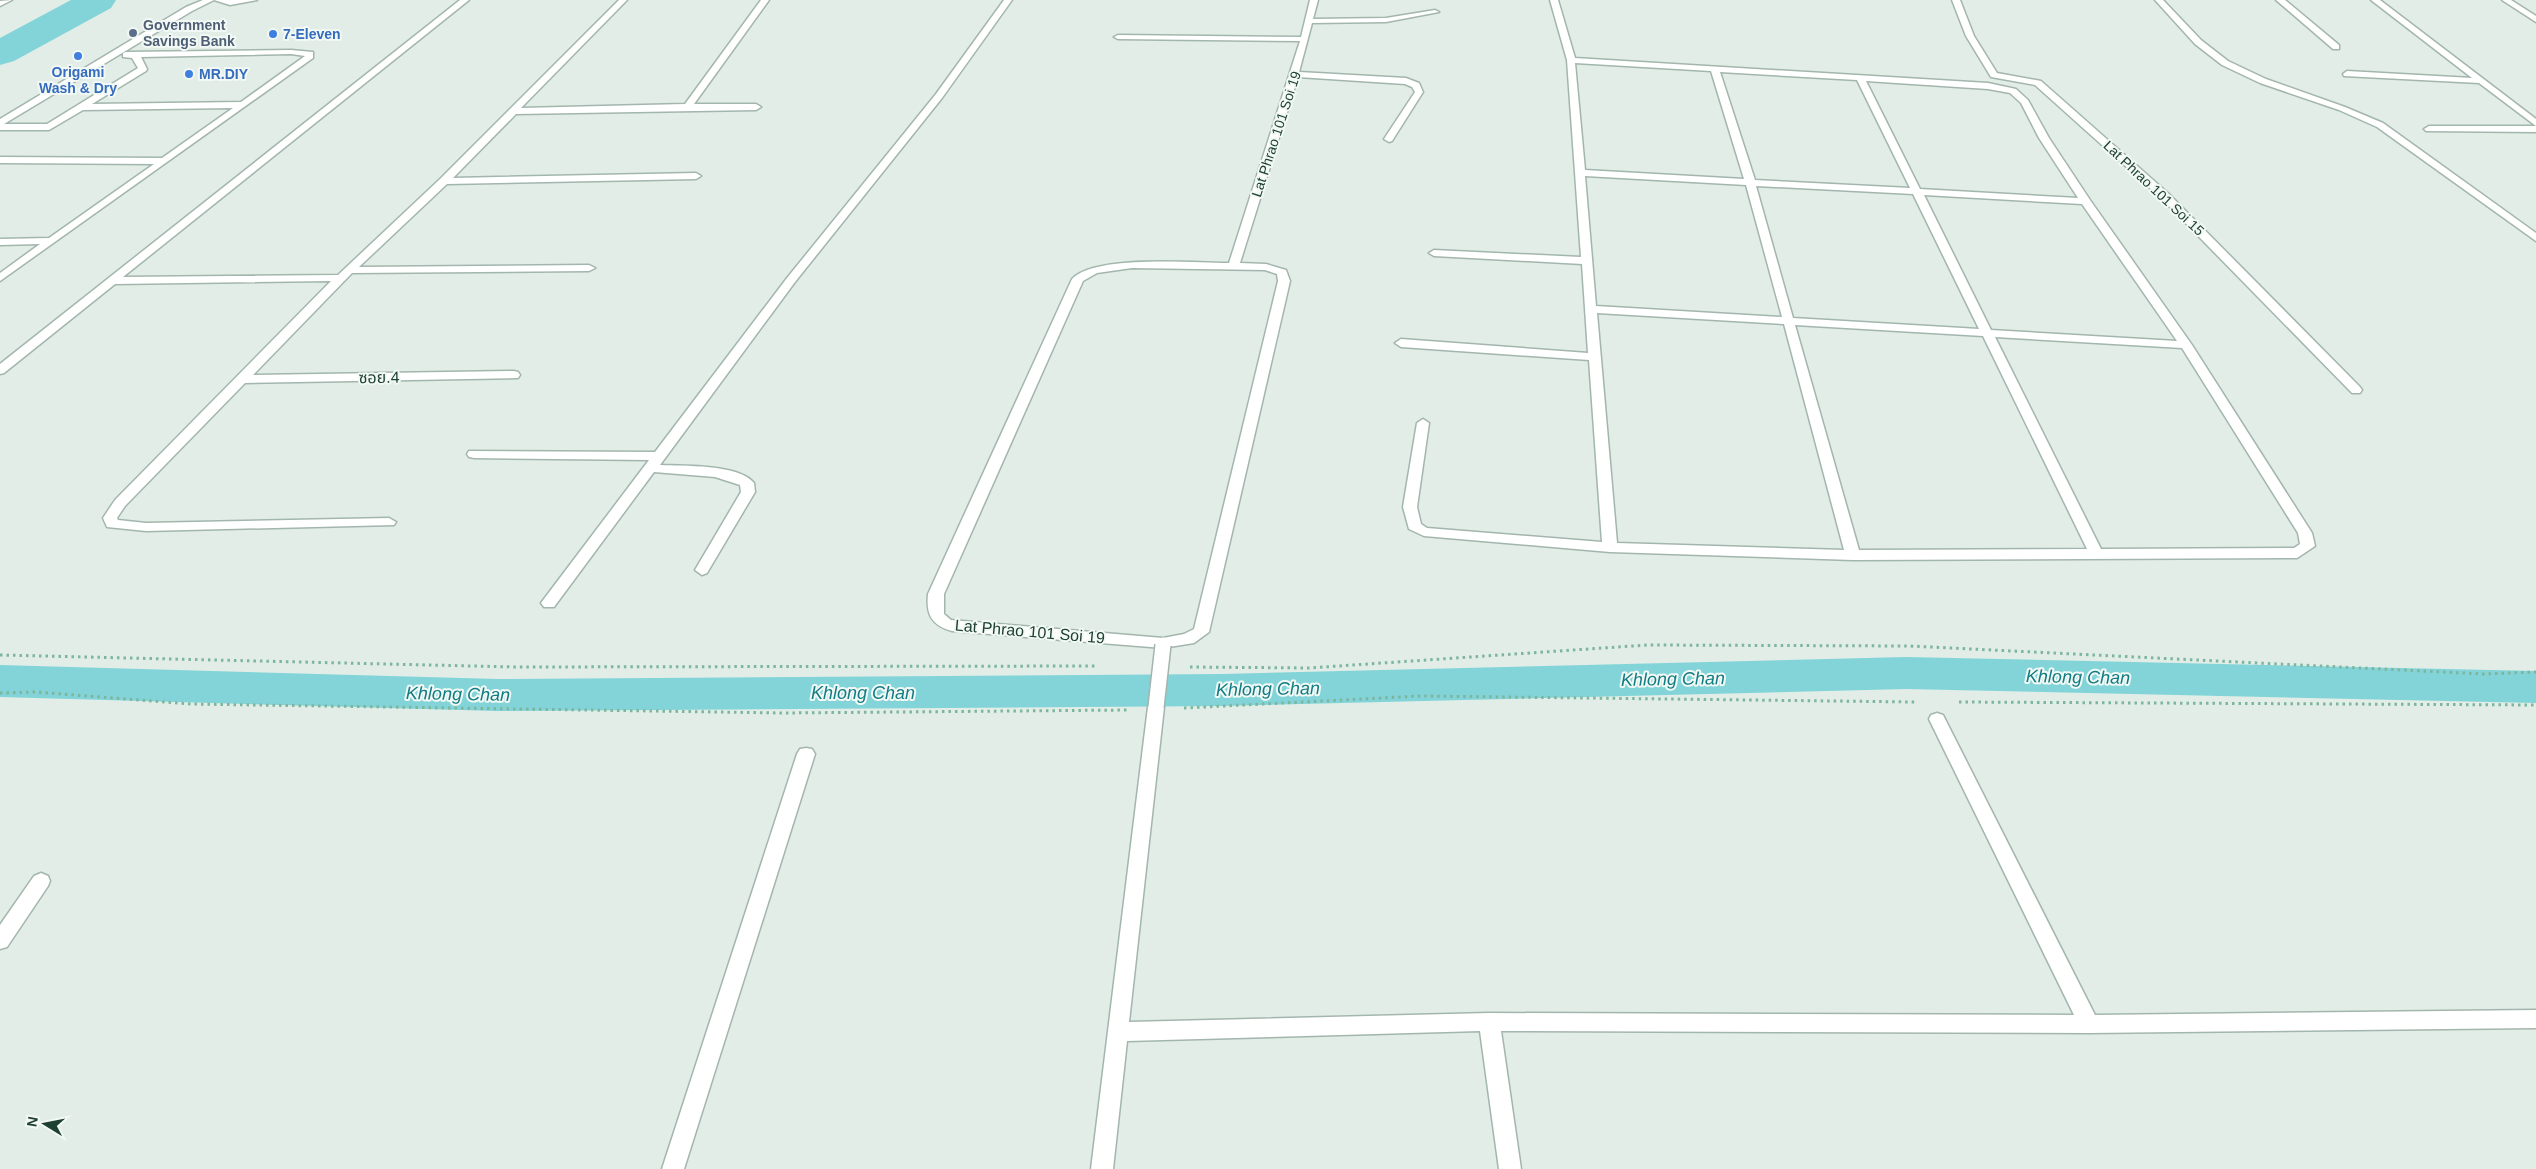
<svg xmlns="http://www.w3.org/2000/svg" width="2536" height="1169" font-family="Arial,'Noto Sans Thai',sans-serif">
  <rect width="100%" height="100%" fill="#e1ede6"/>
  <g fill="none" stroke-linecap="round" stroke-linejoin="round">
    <path fill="#82d4d9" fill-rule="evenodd" d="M1906 657 2536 671V703L1906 689 1223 706 497 711 0 697V665L497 679 1223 674Z"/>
    <path fill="#82d4d9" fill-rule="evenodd" d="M71 0H116L111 8 14 61 0 65V38Z"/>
    <g stroke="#a3b6ad" stroke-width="3">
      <path id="minor" d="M12 0 0 6V1Z
        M203 0H257L230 5 214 0 192 11 4 124H47L138 68 132 58 123 57V53L126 52 291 50 313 52V58L0 281V273L40 244 0 245V239L49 238 154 164 0 163V157L162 158 233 108 83 110 49 130H0V119L186 7ZM291 54 305 56 241 102 92 104 146 71 147 69 141 57Z
        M460 0H469L123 277 338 275 440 179 619 0H627L521 108 685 104 761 0H769L694 104H756L761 107 756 110 516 114 453 178 696 173 701 176 696 179 447 184 359 267 589 265 595 268 589 271 352 273 253 375 514 371 518 372 520 375 518 378 245 383 125 506 117 518 118 520 146 523 389 518 396 522 394 525 146 531 107 527 103 518 115 500 331 281 115 284 4 373 0 374V364Z
        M1004 0H1012L942 98 795 282 660 465C682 466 739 464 754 483L755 492 707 573 702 575 695 570 741 492 740 485 715 477 654 472 554 607H544L541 603 544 599 649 460 474 458 469 457 467 454 469 451 655 452 787 278 936 94Z
        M1310 0H1318L1313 19 1386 18 1435 10 1439 12 1386 22 1312 23 1299 72 1406 78 1419 83 1423 92 1392 141 1389 142 1384 139 1415 92 1412 87 1405 84 1298 77 1240 263 1266 264 1286 270 1290 281 1209 632 1194 643 1163 648 952 631C931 625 926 614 928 594L1072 279C1095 254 1195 263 1229 263L1300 41 1118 39 1114 37 1118 35 1301 37ZM1132 268 1265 270 1277 274 1278 281 1194 629 1184 634 1163 638 951 620 944 614V594L1083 281 1097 273Z
        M1550 0H1558L1575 58 1988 83 2016 89 2028 100 2049 138 2090 200 2192 345 2312 533 2315 546 2297 558 1853 560 1610 552 1424 536 1409 529 1403 507 1417 423 1423 419 1429 423 1417 507 1421 524 1427 528 1602 542 1589 360 1401 347 1395 343 1401 339 1588 353 1582 264 1434 256 1429 253 1434 250 1581 257 1567 60ZM1575 63 1711 71 1744 179 1585 170ZM1720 72 1857 80 1910 188 1755 180ZM1866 81 1988 89 2010 93 2021 103 2039 138 2078 198 1920 189ZM1585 176 1746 185 1782 317 1596 306ZM1756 186 1913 194 1979 329 1793 318ZM1924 195 2082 204 2177 341 1991 330ZM1597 313 1784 324 1844 550 1617 543ZM1795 325 1983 336 2087 549 1859 550ZM1995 337 2182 348 2298 533 2300 544 2294 548 2101 549Z
        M1952 0H1960L1974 36 1997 73 2041 81 2169 194 2360 387 2362 390 2360 393H2352L2161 198 2035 85 1991 77 1966 36Z
        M2155 0H2163L2201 40 2228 61 2266 79 2345 107 2383 123 2536 233V241L2377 127 2339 110 2260 83 2222 65 2195 44Z
        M2276 0H2285L2339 45V49H2333Z
        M2371 0H2380L2536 119V126L2479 83 2344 76 2343 74 2347 71 2472 78Z
        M2502 0H2511L2536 16V22Z
        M2429 126H2536V132L2426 131 2424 129Z
        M1156 701 1162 703 1164 707 1129 1022 1489 1013 2074 1015 1929 719 1931 715 1937 713 1943 715 1945 719 2095 1015 2536 1010V1028L2089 1033 1501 1031 1521 1169H1499L1480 1031 1127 1041 1113 1169H1091L1148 707 1150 703Z
        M806 748 812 749 815 754 684 1169H662L797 754 800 749Z
        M41 873 48 876 50 881 48 886 7 947 0 949V925L34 876Z"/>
    </g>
    <path stroke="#7db59e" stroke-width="3" stroke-dasharray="2.5 4" stroke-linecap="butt" d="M0 655 515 667 1097 666
      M1190 667 1309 668 1647 645 1910 646 2484 674 2536 672
      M0 693 36 692 191 704 783 713 1128 710
      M1959 702 2536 705
      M1184 708 1421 696 1915 702"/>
    <use href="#minor" fill="#fff" fill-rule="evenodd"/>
    <g stroke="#a3b6ad" stroke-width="18" stroke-linecap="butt">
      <path id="minor-bridge" d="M1156 707 1163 645"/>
    </g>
    <use href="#minor-bridge" stroke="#fff" stroke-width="15"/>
  </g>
  <circle fill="#5c6f8a" stroke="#f2f9f5" stroke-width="2" cx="133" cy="33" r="5"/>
  <g fill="#3f7fe0" stroke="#f2f9f5" stroke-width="2">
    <circle cx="273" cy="34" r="5"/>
    <circle cx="78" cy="56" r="5"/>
    <circle cx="189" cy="74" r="5"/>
  </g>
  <g text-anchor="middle" stroke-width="4" stroke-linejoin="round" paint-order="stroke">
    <g font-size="14" font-weight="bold" fill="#4e5e75" stroke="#f2f9f5" text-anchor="start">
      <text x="143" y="30">Government<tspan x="143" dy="16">Savings Bank</tspan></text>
    </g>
    <g font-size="14" font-weight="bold" fill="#366cbe" stroke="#f2f9f5" text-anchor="start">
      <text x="283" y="39">7-Eleven</text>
      <text x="78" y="77" text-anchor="middle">Origami<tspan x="78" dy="16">Wash &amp; Dry</tspan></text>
      <text x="199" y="79">MR.DIY</text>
    </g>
    <g font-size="14" fill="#1f4034" stroke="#f2f9f5">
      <text transform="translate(1276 134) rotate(-72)" y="5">Lat Phrao 101 Soi 19</text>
      <text transform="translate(2154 188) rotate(43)" y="5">Lat Phrao 101 Soi 15</text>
    </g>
    <g font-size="16" fill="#1f4034" stroke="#f2f9f5">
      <text transform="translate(379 377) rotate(-1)" y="6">ซอย.4</text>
      <text transform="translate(1030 631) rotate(5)" y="6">Lat Phrao 101 Soi 19</text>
    </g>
    <g font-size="18" font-style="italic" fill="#117c84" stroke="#f2f9f5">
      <text transform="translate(2078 677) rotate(1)" y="6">Khlong Chan</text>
      <text transform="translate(1673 679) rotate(-1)" y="6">Khlong Chan</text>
      <text transform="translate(1268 689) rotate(-1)" y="6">Khlong Chan</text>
      <text x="863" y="699">Khlong Chan</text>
      <text transform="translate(458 694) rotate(1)" y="6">Khlong Chan</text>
    </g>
  </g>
  <g transform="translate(45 1124) rotate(280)" stroke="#f2f9f5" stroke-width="4" paint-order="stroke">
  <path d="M0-4L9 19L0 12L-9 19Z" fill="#1f4034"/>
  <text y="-8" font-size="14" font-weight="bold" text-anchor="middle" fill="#1f4034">N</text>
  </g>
</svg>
